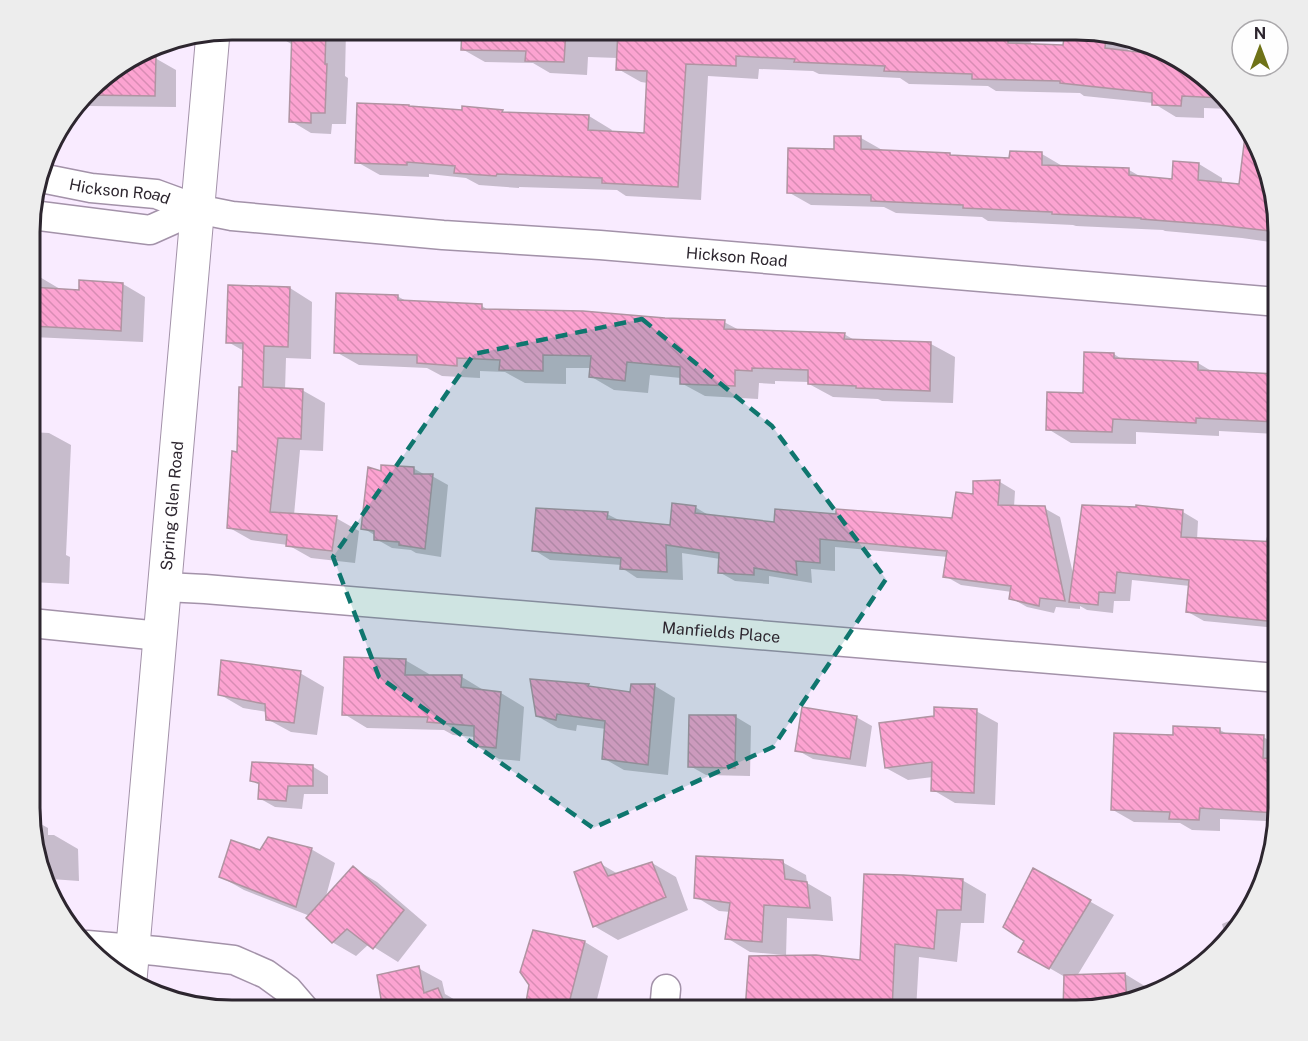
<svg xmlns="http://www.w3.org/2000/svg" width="1308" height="1041" font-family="'Public Sans',sans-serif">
  <defs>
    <pattern id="building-back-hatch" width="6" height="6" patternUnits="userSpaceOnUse" patternTransform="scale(1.5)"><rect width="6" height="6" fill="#fca3d1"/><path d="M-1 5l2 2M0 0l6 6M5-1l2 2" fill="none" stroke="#d88cb4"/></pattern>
  </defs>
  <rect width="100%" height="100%" fill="#f9ebff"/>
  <path fill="#0003" d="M276 30H346L345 76 348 78 346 124H332L331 134 311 133 291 121 293 45 276 35Z
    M463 30H936L941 34V38L975 39V30H1010L1031 42V45L1065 47 1106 37 1129 50 1128 53 1209 80 1231 109 1204 108V118L1176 117 1153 103 1084 96 1080 93 996 91 988 86 909 84 900 78 819 74 813 71 759 69 758 79 708 76 701 200 626 196 617 190 519 187V188L479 185 466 178 429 174V177L380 175 357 162 463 112 502 111 507 114 589 116 612 130 611 132 646 134 648 83 641 82 618 69V58L588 57 587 75 550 73 533 63 485 62 462 49Z
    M138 57 155 58 176 70V107L88 106 81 102 99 80Z
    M1242 123 1257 143 1278 232 1277 243 1242 238 1165 231 1163 230 1076 226 1073 225 988 221 982 217 896 213 884 207 811 205 788 192 835 151 861 138 884 151 950 154 954 157 1011 160 1042 154 1064 167 1129 170 1143 178 1173 181 1175 162 1199 164 1222 178V184L1240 185 1246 136 1242 133Z
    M32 276H38L60 289 80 291 123 284 145 297 143 342 32 337Z
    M290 288 312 302 311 359 286 358 285 390H302L325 403 323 451 300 450 294 515 336 518 359 531 355 563 311 558 288 545 251 540 228 527 238 453 243 388 244 351 228 342Z
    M397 296 408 302 482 306 490 311 724 322 741 331 844 334 856 341 931 344 955 357 953 403 882 401 878 399 833 397 809 384V382L775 381V384L759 383 758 399 705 396 681 383V378L650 375 648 393 614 390 590 376 591 368H566V384L525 383 505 372 480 371V378L442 376 427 368 359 365 336 352Z
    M1086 354H1114L1123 360 1198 363 1213 372 1278 375V434L1219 431V436L1136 432V444L1071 443 1048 429 1084 395Z
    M31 432 49 433 71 445 66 555 70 557 69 584 31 582Z
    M413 468 427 476H432L448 485 441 557 416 553 411 550 392 548 376 539V536L363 528 383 473Z
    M1000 482 1015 491 1014 507 1044 508 1060 517 1074 578 1183 512 1198 521 1197 540 1265 543 1268 533H1278V628L1204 621 1188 612 1190 586 1132 580 1130 601H1114L1113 613 1087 610 1080 606V609L1056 607 1054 613 1027 607 1011 598 1012 592 961 585 945 576 948 557 835 547V571L811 569 812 583 769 576V584L735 581 719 572 720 559 682 553 683 580 637 578 622 568V565L550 560 534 550 607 514 621 521 672 527 695 507 710 516 776 524 837 515 954 519 975 496Z
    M405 660 429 674V676L462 677 485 691 501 693 524 707 520 761 499 759 475 745V737L453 735 444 730 367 728 344 714Z
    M300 673 324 687 317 735 291 732 267 719V712L243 708 219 694Z
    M588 686 592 688 631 694 655 686 675 698 668 775 624 770 603 758 606 729 577 725 576 731 558 728 537 716Z
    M976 711 998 723 995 805 955 803 933 790V777L908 780 886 768Z
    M736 717 751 726 750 776 706 775 690 766Z
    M856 717 872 726 866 767 813 759 797 750Z
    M1220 730 1229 735 1263 737 1278 745 1277 823H1269L1266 821 1220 819V831L1192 830 1180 823 1134 822 1113 810 1174 736Z
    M312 766 328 776V794H304L302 809 275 807 259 798 261 786 251 780Z
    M30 818 48 828V835H54L78 849 79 881 51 879V886H48Z
    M311 849 335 863 325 900 353 868 377 882 427 925 398 962 369 944 356 956 332 942 310 916 244 890 221 877 261 852Z
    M782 862 806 875 807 883 831 897 833 921 787 918 786 957 861 962 962 880 986 894 984 923H961L957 962 919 957 916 1011H746L785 957V955L750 952 727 938 731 912 719 911 696 897Z
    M652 863 676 877 688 910 618 940 594 926 601 864 618 874Z
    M1034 870 1114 915 1077 976 1125 974 1148 988 1149 996 1076 1011 1065 977 1020 951 1026 940Z
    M1245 914 1228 942H1227L1222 924Z
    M585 942 608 956 594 1011H531L527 1007Z
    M418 968 442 981 445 994 462 1004 464 1011H385Z"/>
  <path fill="url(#building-back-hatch)" stroke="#b094a2" stroke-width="1.5" d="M292 30H326L325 64H327L325 113H311V123L289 122Z
    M462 30H566L564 62 525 61 526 51 461 50Z
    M618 30H919L918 35 973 38 974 30H1008V43L1063 45 1065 31 1106 35 1105 48 1154 54V46L1209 80 1222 98 1182 96 1181 106 1152 105V93L1060 83V81L972 79V74L884 71 885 66 794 62 795 59 736 56V66L686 64 678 187 602 183V178L497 174 496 176 454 173 455 166 407 162V165L355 163 357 103 409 105V106L462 110V106L503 110 502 112 589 115 588 130 644 133 647 71 616 70Z
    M141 56H156L155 96 87 95 99 80Z
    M1246 128 1257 143 1278 232 1218 225 1141 219V218L1052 214V212L963 208V205L871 201V195L787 193 788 148 834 149V136H861V149L950 153V155L1009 158 1010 151 1042 152V165L1129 168V175L1172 179 1173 161 1199 163 1198 180 1239 184Z
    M79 280 123 283 121 331 32 326V287L79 290Z
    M228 285 290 287 288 347 264 346 263 387 303 389 301 439 278 438 270 512 337 516 332 551 286 546 287 535 227 528 232 451 237 452 239 387H242L243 343H226Z
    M336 293 398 295V300L482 304V309L583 311 665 318 725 320 724 329 845 333 844 339 931 342 930 391 856 388V386L808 384V370L752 368V371L735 370V386L680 384V367L627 362 625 381 589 377 591 356 543 355V371L499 370 500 360 457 358V366L417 363V355L334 353Z
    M1084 352 1114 353V358L1198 362V370L1278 374V422L1196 418V423L1113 419 1112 432 1046 430 1047 392 1083 393Z
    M381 465 414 467V474H433L425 549 399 545V542L374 540V531L361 529 368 467 381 471Z
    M1000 480 998 505 1045 506 1065 601 1040 598 1039 606 1009 599 1011 586 943 577 947 551 820 539V563L796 561 797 575 754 568V575L718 573 719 553 666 545 667 572 620 569 621 558 532 551 536 508 608 512 607 519 670 525 672 503 696 506 695 513 774 522 775 509 836 514V509L952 518 956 492 973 494V481Z
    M1082 505 1136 507V505L1183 510 1181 537 1278 542V605H1276V622L1186 612 1189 580 1117 572 1115 593 1099 592 1098 605 1069 602Z
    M344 657 406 659 405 675H462L461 687 501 692 496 748 474 746V726L427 722 428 717 342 715Z
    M221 660 301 671 294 723 266 720 265 704 218 695Z
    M530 679 589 684 588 686 630 692 631 684H655L648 765 602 759 605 721 557 714 556 720 536 716Z
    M802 707 857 716 850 759 795 751Z
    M934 707 977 709 974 793 931 791 932 762 885 768 879 723 934 716Z
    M689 715H736L735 768 688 767Z
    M1173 726 1220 728V733L1264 735 1263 758 1278 759 1276 813 1200 808 1199 820 1169 819 1170 812 1111 810 1114 733 1173 735Z
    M252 762 313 765V786H288L286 801 258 799 259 783 250 781Z
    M268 837 312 848 296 907 219 877 231 840 260 850Z
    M696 856 783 860 785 879 807 882 810 908 764 905 762 942 725 939 730 903 694 898Z
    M601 862 608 876 652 862 666 897 593 927 574 872Z
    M353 866 404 910 373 949 347 929 332 943 306 918Z
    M1033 868 1091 900 1049 969 1018 952 1024 941 1003 927Z
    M864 874 903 875 963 879 961 910H937L934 949 895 944 892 1011H745L749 956 816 955 860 960Z
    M533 930 585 941 567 1011H539L525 1008 529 985 520 972Z
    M419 966 424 993 438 988 448 1011H383L377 975Z
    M1125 973 1127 1001 1076 1011H1063L1064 975Z"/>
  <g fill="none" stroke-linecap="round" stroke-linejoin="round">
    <g stroke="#a392a9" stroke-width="31">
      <g id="minor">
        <path id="s1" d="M41 178 91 188 156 194 197 209 232 216 443 235 600 245 1278 302"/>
        <path d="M32 215 150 230 197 209"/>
        <path id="s2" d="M165 587 205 589 1278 678"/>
        <path d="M31 623 160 636"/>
        <path d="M87 945 157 951 234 960 266 974 288 990 306 1011"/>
        <path d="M664 1011 666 989"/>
      </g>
    </g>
    <g stroke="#a392a9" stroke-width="35">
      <g id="tertiary">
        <path id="s3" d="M130 980 213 33"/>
      </g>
    </g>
    <use href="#minor" stroke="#fff" stroke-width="28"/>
    <use href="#tertiary" stroke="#fff" stroke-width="33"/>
  </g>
  <path fill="#0f766e" fill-opacity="0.2" stroke="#0f766e" stroke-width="4.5" stroke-dasharray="12 8" stroke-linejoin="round" d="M642 319 772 426 886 579 773 747 593 828 379 677 333 557 474 354Z"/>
  <g text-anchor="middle" stroke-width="5" stroke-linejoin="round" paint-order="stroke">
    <g font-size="16" fill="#2d262f" stroke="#fefefe">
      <text dy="6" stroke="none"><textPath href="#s1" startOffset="80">Hickson Road</textPath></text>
      <text dy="6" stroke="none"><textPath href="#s1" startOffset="702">Hickson Road</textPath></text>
      <text dy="6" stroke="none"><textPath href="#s3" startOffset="476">Spring Glen Road</textPath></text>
      <text dy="6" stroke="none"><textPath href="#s2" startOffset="558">Manfields Place</textPath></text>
    </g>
  </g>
  <path d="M0 0H1308V1041H0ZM232 40H1076A192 192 0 0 1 1268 232V808A192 192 0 0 1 1076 1000H232A192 192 0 0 1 40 808V232A192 192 0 0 1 232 40Z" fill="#ededed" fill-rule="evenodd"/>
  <path fill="none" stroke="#2d262f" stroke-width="3" d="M232 40H1076A192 192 0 0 1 1268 232V808A192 192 0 0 1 1076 1000H232A192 192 0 0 1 40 808V232A192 192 0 0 1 232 40Z"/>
  <g transform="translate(1260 48)"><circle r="28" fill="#fefefe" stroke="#aaa8ab" stroke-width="1.5"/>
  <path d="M0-4.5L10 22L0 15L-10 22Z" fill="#6e7217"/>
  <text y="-9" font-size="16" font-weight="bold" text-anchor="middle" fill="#2d262f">N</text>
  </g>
</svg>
